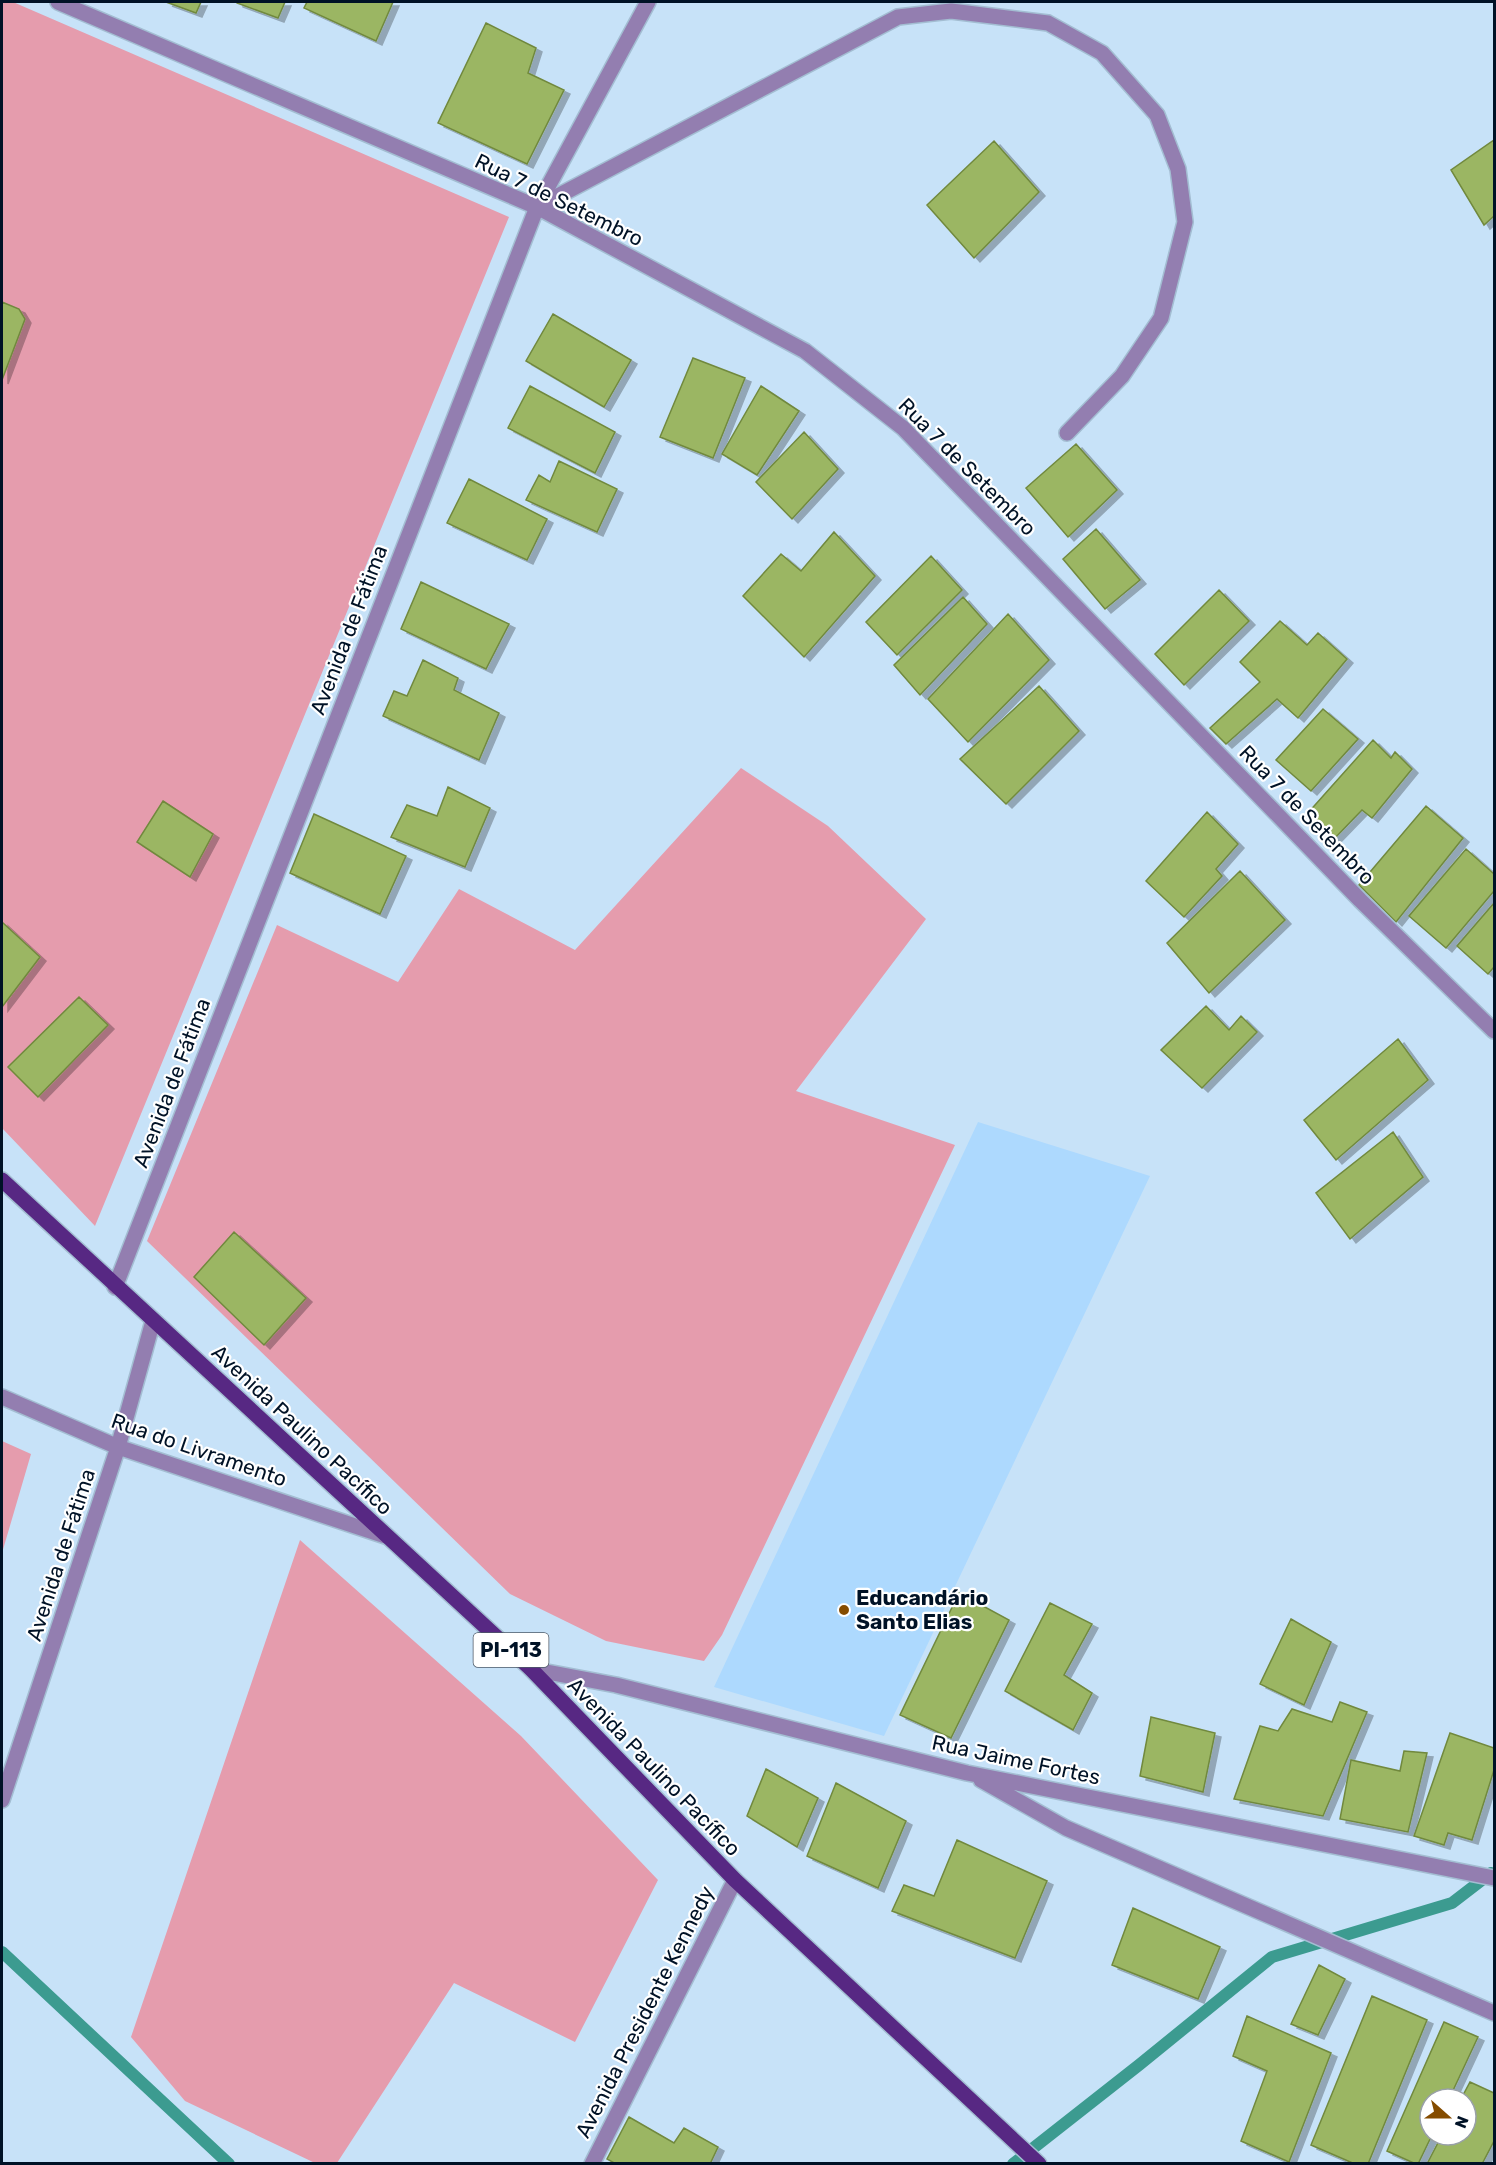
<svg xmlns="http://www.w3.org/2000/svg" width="1496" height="2165" font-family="Rubik,sans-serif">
  <defs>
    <filter id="shadow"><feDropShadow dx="6" dy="4" stdDeviation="0" flood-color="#0004"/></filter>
  </defs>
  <rect width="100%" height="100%" fill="#c7e2f8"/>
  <path fill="#add9fe" d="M978 1122 1150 1176 884 1736 714 1687Z"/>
  <path fill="#e59cad" d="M2 2H13L509 217 95 1226 2 1128Z
    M741 768 828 826 926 919 796 1091 955 1145 722 1635 704 1661 606 1641 510 1594 147 1241 277 925 398 982 459 889 575 950Z
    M2 1441 31 1454 2 1553Z
    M300 1540 521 1736 658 1880 575 2042 454 1983 337 2163H315L185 2101 131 2037Z"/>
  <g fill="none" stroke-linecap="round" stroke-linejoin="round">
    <path stroke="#3c9b90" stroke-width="12" d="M2 1952 229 2164
      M1013 2164 1139 2065 1272 1957 1452 1903 1491 1873"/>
  </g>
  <path fill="#9bb663" stroke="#71893e" stroke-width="1.5" filter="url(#shadow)" d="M166 2H201L196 13Z
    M237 2H285L278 18 237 3Z
    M307 2H393L376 41 304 8Z
    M486 23 536 48 528 73 564 90 527 164 438 123Z
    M1494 140V216L1484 225 1451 170Z
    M994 141 1039 192 974 258 927 205Z
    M2 302 19 309 25 319 2 380Z
    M553 314 631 360 604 407 526 361Z
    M693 358 745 378 713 458 660 437Z
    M530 386 615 432 595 473 508 428Z
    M761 386 799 411 757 475 722 454Z
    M804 432 838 469 792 519 756 482Z
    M1076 444 1117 490 1068 537 1026 488Z
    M559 461 617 489 597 532 526 500 539 475 550 482Z
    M469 479 547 519 527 560 447 523Z
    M1096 529 1140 580 1105 609 1063 559Z
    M834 532 875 576 804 657 743 596 781 554 801 571Z
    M931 556 962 590 897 655 866 622Z
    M421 582 509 624 486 669 401 629Z
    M1219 590 1249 621 1184 685 1155 654Z
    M963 597 987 624 920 695 894 665Z
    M1008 614 1049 660 968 742 928 699Z
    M1280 621 1307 645 1318 633 1347 659 1298 718 1277 699 1226 744 1210 728 1260 682 1240 662Z
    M423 660 458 678 454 690 499 713 479 760 383 716 394 691 407 696Z
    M1039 686 1079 731 1006 804 960 759Z
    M1323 709 1358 739 1311 791 1276 760Z
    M1373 740 1391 758 1395 752 1412 769 1372 818 1362 810 1333 840 1307 814Z
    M448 787 490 808 465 867 391 837 407 805 437 816Z
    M163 801 213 834 190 877 137 842Z
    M1426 806 1463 838 1396 922 1359 885Z
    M1207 812 1238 844 1216 869 1222 876 1184 917 1146 881Z
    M314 814 406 856 380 914 290 873Z
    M1466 849 1494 874V891L1446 948 1409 916Z
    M1240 871 1285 920 1209 993 1167 943Z
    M1494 903V967L1488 974 1457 946Z
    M2 922 40 957 2 1007Z
    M79 997 108 1025 38 1097 8 1067Z
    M1206 1006 1229 1030 1241 1016 1257 1032 1202 1088 1161 1050Z
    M1398 1039 1428 1080 1336 1160 1304 1120Z
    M1393 1132 1423 1177 1350 1239 1316 1193Z
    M234 1232 306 1298 264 1345 194 1277Z
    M959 1593 1009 1620 951 1738 900 1715Z
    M1050 1603 1092 1624 1064 1675 1092 1693 1073 1730 1005 1691Z
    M1291 1619 1331 1642 1304 1705 1260 1684Z
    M1340 1702 1367 1712 1323 1816 1234 1799 1260 1726 1278 1731 1292 1709 1332 1722Z
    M1151 1717 1215 1733 1203 1792 1140 1776Z
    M1450 1733 1494 1748V1770L1472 1840 1448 1833 1444 1845 1414 1836Z
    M1404 1751 1427 1753 1408 1832 1340 1819 1351 1760 1400 1771Z
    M766 1769 818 1798 797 1847 747 1816Z
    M836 1783 906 1821 878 1888 807 1856Z
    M957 1840 1047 1881 1015 1958 892 1911 904 1885 934 1896Z
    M1133 1908 1220 1947 1198 1999 1112 1965Z
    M1319 1965 1345 1979 1318 2035 1291 2024Z
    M1372 1996 1427 2020 1368 2164H1355L1311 2145Z
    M1247 2016 1331 2053 1289 2162 1241 2141 1267 2071 1233 2056Z
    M1444 2022 1478 2037 1449 2099H1430V2135H1432L1418 2164H1416L1387 2151Z
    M1470 2082 1494 2093V2141L1482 2164H1427L1442 2135H1466V2099H1461Z
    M629 2117 674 2143 684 2128 718 2147 710 2164H616L607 2159Z"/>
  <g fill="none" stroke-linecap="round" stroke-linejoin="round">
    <g stroke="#a3bdd2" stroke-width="18">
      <path id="service" d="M537 207 898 17 951 11 1048 23 1102 53 1157 115 1178 169 1185 222 1161 318 1122 376 1067 433"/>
    </g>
    <g stroke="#a3bdd2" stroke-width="18">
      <path id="minor" d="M58 2 537 207 805 351 903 428 1360 900 1494 1031
        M115 1287 537 207 648 2
        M2 1397 118 1447 385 1536
        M531 1669 616 1685 967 1773 1494 1878
        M981 1780 1066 1828 1494 2013
        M2 1800 118 1447 153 1321"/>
    </g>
    <g stroke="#a3bdd2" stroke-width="18">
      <path id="tertiary" d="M592 2164 735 1880"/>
    </g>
    <g stroke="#a3bdd2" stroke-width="18">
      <path id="primary" d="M2 1180 531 1669 735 1880 1039 2164"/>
    </g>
    <use href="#service" stroke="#937eb0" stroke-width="15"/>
    <use href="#minor" stroke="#937eb0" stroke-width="15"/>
    <use href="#tertiary" stroke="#937eb0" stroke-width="15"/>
    <use href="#primary" stroke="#572883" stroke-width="15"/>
  </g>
  <circle fill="#854c00" stroke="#fff" stroke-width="2" cx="844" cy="1610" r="6"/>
  <g text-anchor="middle" stroke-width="4.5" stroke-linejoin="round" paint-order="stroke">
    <rect fill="#fff" stroke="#4c5967" stroke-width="1.5" x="473.5" y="1633" width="75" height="34" rx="4.5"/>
    <g font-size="20" font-weight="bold" fill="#001226">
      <text x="511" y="1657">PI-113</text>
    </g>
    <g font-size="21" fill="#001226" stroke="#fff">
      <text transform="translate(559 200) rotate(26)" y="7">Rua 7 de Setembro</text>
      <text transform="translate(967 467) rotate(45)" y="7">Rua 7 de Setembro</text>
      <text transform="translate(349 630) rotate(-69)" y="7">Avenida de Fátima</text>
      <text transform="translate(1307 815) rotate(46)" y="7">Rua 7 de Setembro</text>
      <text transform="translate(172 1083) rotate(-69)" y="7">Avenida de Fátima</text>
      <text transform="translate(302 1430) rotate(43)" y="7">Avenida Paulino Pacífico</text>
      <text transform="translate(199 1450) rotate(19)" y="7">Rua do Livramento</text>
      <text transform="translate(61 1555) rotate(-72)" y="7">Avenida de Fátima</text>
      <text transform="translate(1016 1760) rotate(12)" y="7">Rua Jaime Fortes</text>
      <text transform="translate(654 1767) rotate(46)" y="7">Avenida Paulino Pacífico</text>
      <text transform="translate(645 2012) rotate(-63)" y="7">Avenida Presidente Kennedy</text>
    </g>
    <g font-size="21" font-weight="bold" fill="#001226" stroke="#fff" text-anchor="start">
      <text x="856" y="1605">Educandário<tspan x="856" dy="24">Santo Elias</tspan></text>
    </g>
  </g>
  <rect width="1496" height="2165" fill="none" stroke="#001226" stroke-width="6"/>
  <g transform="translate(1448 2117) rotate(111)"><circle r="28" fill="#ffffff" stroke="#99a0a8" stroke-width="1.5"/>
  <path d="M0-4.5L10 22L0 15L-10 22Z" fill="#854c00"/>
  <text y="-9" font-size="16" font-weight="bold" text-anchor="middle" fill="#001226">N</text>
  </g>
</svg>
